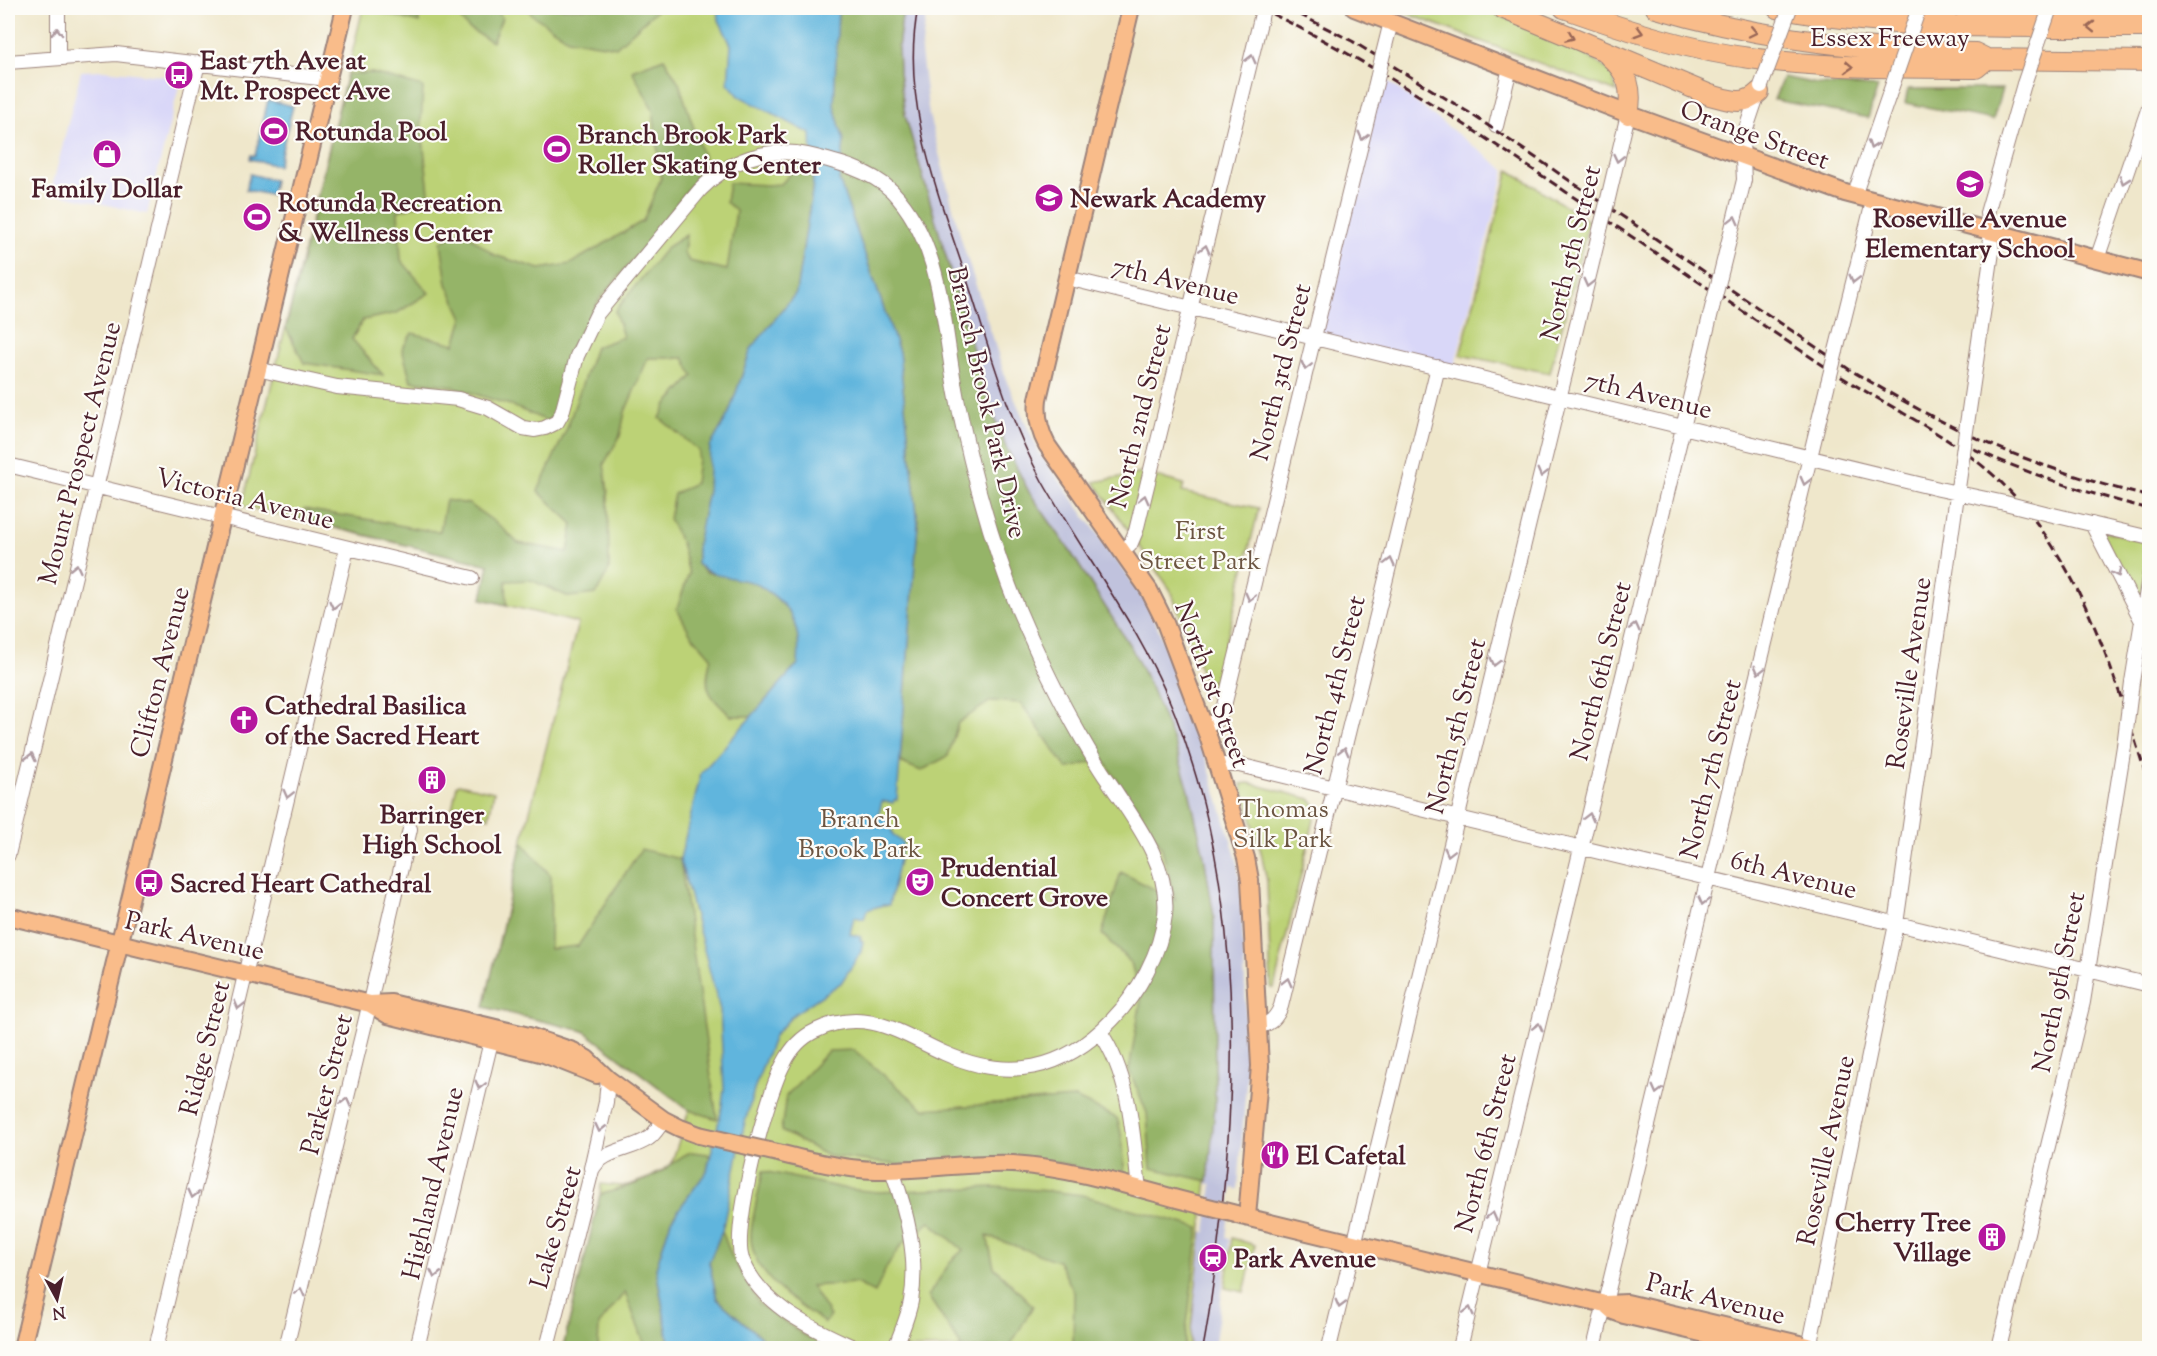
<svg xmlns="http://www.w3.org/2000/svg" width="2157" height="1356" font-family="'Sorts Mill Goudy',serif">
  <rect width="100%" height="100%" fill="#fdfcf7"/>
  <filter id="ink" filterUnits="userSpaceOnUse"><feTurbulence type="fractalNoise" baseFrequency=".0167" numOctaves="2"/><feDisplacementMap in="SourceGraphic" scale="12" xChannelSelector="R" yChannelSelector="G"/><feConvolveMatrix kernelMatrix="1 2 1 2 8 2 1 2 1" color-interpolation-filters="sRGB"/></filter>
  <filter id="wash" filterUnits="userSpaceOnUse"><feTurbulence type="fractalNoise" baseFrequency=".008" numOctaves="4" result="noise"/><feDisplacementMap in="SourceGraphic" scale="24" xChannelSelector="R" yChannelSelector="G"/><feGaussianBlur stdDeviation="1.35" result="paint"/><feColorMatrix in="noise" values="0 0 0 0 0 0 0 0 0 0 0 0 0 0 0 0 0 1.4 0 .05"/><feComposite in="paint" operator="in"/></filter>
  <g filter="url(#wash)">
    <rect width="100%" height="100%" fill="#efe7cb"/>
    <path fill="#d9d7f8" d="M103 70 181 78 147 214 51 192 81 71Z
      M1381 76 1505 170 1454 368 1318 336Z"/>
    <path fill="#c0c2dd" d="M903 8H927L921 52 929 115 962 242 1007 382 1039 452 1146 601 1152 612 1202 745 1237 860 1241 889 1248 1059 1238 1190 1232 1188 1226 1238 1230 1239 1214 1348H1189L1200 1232H1206L1212 1184H1208L1215 1105 1214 917 1189 791 1176 748 1153 692 1132 649 1030 492 1005 445 985 392 905 115 899 73 898 47Z"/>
    <path fill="#bcd276" stroke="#837850" stroke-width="1.5" d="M363 8H903L898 47 899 73 905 115 985 392 1005 445 1029 492 1068 548 1132 649 1153 692 1176 748 1189 791 1204 856 1214 917 1215 1105 1189 1348H563L600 1195 601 1184 622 1186 632 1184 651 1177 671 1165 689 1110 584 1031 484 1007 522 842 578 623 482 599 489 565 242 506Z
      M1392 8H1481L1571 45 1611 72 1617 92Z
      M1509 170 1589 221 1550 373 1460 355Z
      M1142 473 1184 484 1182 492 1259 508 1213 695H1210L1170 589 1094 482Z
      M2100 530 2149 542 2140 609Z
      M1249 783 1310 799 1317 807 1274 988H1271L1267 881 1261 852 1241 784Z
      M459 784 494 792 489 817 452 809 457 785Z
      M1232 1238 1255 1245 1244 1292 1225 1288Z"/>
    <path fill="#95b467" stroke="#706a49" stroke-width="1.5" d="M366 8H418L419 23Z
      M452 8H496L502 18 492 42 468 28Z
      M528 8H659L616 47 568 39 531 14Z
      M838 8H903L898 47 899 73 905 115 985 392 1005 445 1029 492 1068 548 1132 649 1153 692 1176 748 1189 791 1204 856 1214 917 1215 1105 1208 1181 1151 1168 1147 1113 1129 1070 1141 1000 1131 963 1102 934 1121 872 1175 900 1161 845 1103 759 1067 769 1021 703 991 701 958 723 948 756 921 771 900 762 918 523 899 352 839 180 844 141 834 106Z
      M664 58 679 83 706 165 642 250 601 297 570 349 568 369 558 414 547 421 510 405 447 385 411 381 402 349 412 333 455 344 463 318 447 284 441 242 461 229 494 255 540 269 570 264 643 221 661 178 653 110 632 70Z
      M372 73 423 87 421 122 430 201 398 211 401 260 429 293 397 313 363 320 352 339 383 375 304 363 286 328 347 74Z
      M1783 77 1817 84 1878 87 1868 118 1774 100Z
      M1908 89H2002L1993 120 1905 103Z
      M793 171 812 173 813 186 796 293 751 349 729 413 710 447 708 491 697 545V564L706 572 754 582 782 600 796 624 800 645 798 664 752 716H731C707 693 703 691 711 657L690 633 677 609 689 573 681 543 669 519 674 494 695 483 699 451 660 418 667 404 693 376 684 358H648L625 412 620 436 604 464 608 492 609 570 596 594 569 597 531 580 506 581 507 605 482 599 489 565 299 519 304 509C334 515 364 518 393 524 409 527 423 531 440 531L446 500 469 504 499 525 518 543 568 552 573 524 538 491 567 428 595 347 623 337 615 311 667 247 686 235 684 253 689 261 727 270 736 211 726 202 729 183 767 185 781 184Z
      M522 842 551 876 550 949 578 946 641 849 680 859 717 1119 689 1110 584 1031 484 1007Z
      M854 1050 924 1109 1075 1098 1117 1118C1124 1140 1125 1158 1123 1180L1061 1163 900 1165 828 1156 781 1131 786 1096 828 1051Z
      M692 1152 708 1154 710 1157 707 1171 671 1220 656 1268 670 1348H646L625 1292 599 1325 598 1348H563L600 1195C621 1188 645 1183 664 1170 673 1164 680 1155 692 1152Z
      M763 1171 847 1189 878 1192 995 1187 1049 1191 1082 1195 1199 1228 1184 1348H1073L1074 1292 1058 1261 987 1236 994 1267 1033 1306 1009 1348H959L961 1346 928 1296 951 1261 963 1250 930 1222 902 1244 887 1266 875 1293 856 1283 811 1286 830 1316 825 1323C796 1304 751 1275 751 1236 751 1220 760 1189 763 1171Z
      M722 1231 732 1257 759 1304 802 1334 830 1348H773L717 1299 709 1262Z"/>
    <path fill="#61b5dd" stroke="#566a84" stroke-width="1.5" d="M718 8H838L834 106 844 141 839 180 899 352 918 523 897 800H894L893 803 882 801 878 817 889 820 893 835 903 843 889 905H883L867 910 864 919 854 917 850 934 861 937 860 940 863 941 861 952 841 983 794 1014 774 1036 755 1087 744 1126 722 1231 709 1262 717 1299 773 1348H670L656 1268 671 1220 707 1171 721 1112 724 1089 720 1010 680 859 701 773 798 664C801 633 795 609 767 591 762 587 757 583 751 582 732 577 712 577 697 564V545L708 491 710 447 729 413 751 349 796 293 813 186 811 134 739 96 728 83 731 45 719 20Z
      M268 100 293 106 278 166 250 159 251 155 255 156Z
      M250 174 274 180 271 195 246 190Z"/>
  </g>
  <g filter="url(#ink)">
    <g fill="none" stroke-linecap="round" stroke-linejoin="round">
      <g stroke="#9c837b" stroke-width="16">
        <path id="minor" d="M1383 54 1391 22
          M58 57V8
          M8 62 116 54 327 79
          M1496 126 1510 68
          M1854 196 1889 95
          M1607 203 1628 114
          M2097 259 2150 104
          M1720 277 1744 180 1742 141 1759 90
          M1067 278 1939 489 2005 503
          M1836 351 1873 202
          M257 369 337 387 458 399 488 408 523 428 535 430 545 428 557 422 562 413 577 356 597 314 700 190C729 160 767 146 808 155 837 162 870 170 892 191 944 245 943 330 957 399 972 471 991 543 1019 611 1037 653 1057 695 1080 735 1089 751 1098 767 1109 782 1135 821 1170 865 1165 915 1161 953 1138 993 1112 1020 1063 1071 1009 1082 944 1053 900 1033 865 1006 815 1031 800 1038 791 1049 784 1063 767 1093 731 1229 742 1259 761 1307 812 1328 855 1348
          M1967 424 1992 252 1987 213 2024 84
          M8 465 472 578
          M2049 514 2150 538
          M2092 524 2142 621
          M1122 552 1130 545 1136 531 1261 18
          M2132 682 2150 572
          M1205 726 1217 720 1224 706 1377 79
          M1217 765H1239L2150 985
          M8 855 198 63
          M1258 1026C1270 1025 1277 1017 1281 1006L1438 367
          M1100 1032C1131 1077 1133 1136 1139 1190
          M591 1168 606 1102 608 1079
          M892 1170C906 1210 919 1257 911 1301 908 1317 901 1333 895 1348
          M156 1348 347 548
          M286 1348 366 1019 410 829
          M417 1348 493 1033
          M547 1348 592 1170C603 1149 631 1151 649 1138 655 1134 659 1126 664 1120
          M1329 1348 1601 226
          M1460 1348 1713 304
          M1594 1348 1828 383
          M1809 1348 1896 924 1961 467
          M1999 1348 2083 1002 2124 746"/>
      </g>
      <g stroke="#9c837b" stroke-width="20">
        <path id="major" d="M1131 8 1038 399C1036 416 1039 430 1047 445L1149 590 1164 620 1209 739 1246 858 1250 880 1260 1066 1247 1217
          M1354 8 1628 114 1845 193 2150 273
          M8 916 370 1004 391 1003 529 1036 573 1051 587 1059 608 1079 664 1120 680 1128 699 1135
          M370 1004 388 1015 544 1054 597 1075
          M778 1153C810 1161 843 1169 876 1170 922 1171 967 1162 1013 1164 1077 1168 1141 1190 1204 1206
          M1237 1215 1605 1304 1627 1303 1816 1348
          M1605 1304 1613 1311 1624 1315 1765 1348
          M22 1348 345 8"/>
      </g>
      <g stroke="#9c837b" stroke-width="22">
        <path id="highway" d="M1502 8 1710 95C1729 100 1744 107 1759 92
          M1564 8C1626 30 1691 51 1757 59 1830 68 1903 68 1976 68L1987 59 2150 61
          M1656 8C1761 39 1865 51 1975 53L1987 59
          M1777 8C1898 32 2026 26 2150 27
          M1964 8 2150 12
          M1609 56C1628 72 1633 90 1628 114"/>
      </g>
      <use href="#minor" stroke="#fff" stroke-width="14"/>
      <use href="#major" stroke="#f9bc8a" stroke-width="16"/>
      <use href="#highway" stroke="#f9bc8a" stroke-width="20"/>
      <path stroke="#4a1f2b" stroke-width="1.5" d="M918 8C899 103 941 200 970 289 991 354 1009 421 1042 481 1086 559 1142 630 1175 714 1236 871 1240 1042 1222 1208 1217 1255 1212 1302 1203 1348"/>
      <path stroke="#4a1f2b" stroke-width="3" stroke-dasharray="9 4.5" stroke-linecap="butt" d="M1260 8C1371 61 1473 129 1575 198 1655 253 1735 306 1815 360 1881 405 1964 438 2017 499 2089 580 2117 686 2150 787
        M1287 8 1352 41 1468 112 1850 370C1883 389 1916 409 1951 426 2013 457 2082 480 2150 497
        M1961 443C2022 472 2085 493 2150 509"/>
      <g stroke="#9c837b" stroke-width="16" stroke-linecap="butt">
        <path id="minor-bridge" d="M1261 18 1263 8
          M1377 79 1383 54
          M2024 84 2050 8
          M1761 86 1790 8
          M1889 95 1919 8
          M1601 226 1607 203
          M1713 304 1720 277
          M1828 383 1836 351
          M1961 467 1967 424
          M2005 503 2049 514
          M2124 746 2132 682"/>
      </g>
      <g stroke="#9c837b" stroke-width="20" stroke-linecap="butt">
        <path id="major-bridge" d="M699 1135 778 1153
          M1204 1206 1236 1214"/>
      </g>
      <use href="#minor-bridge" stroke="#fff" stroke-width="14"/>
      <use href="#major-bridge" stroke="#f9bc8a" stroke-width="16"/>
    </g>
    <defs><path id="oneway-chevron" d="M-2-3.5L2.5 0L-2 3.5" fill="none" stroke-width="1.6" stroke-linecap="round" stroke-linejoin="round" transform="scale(1.5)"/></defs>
    <g stroke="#996656">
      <use href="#oneway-chevron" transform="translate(2091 27) rotate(-179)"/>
      <use href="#oneway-chevron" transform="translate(1639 32) rotate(16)"/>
      <use href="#oneway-chevron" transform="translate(1753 32) rotate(12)"/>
      <use href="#oneway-chevron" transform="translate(1570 37) rotate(23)"/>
      <use href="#oneway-chevron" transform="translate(1849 67) rotate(3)"/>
    </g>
    <g stroke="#ae9aa0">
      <use href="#oneway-chevron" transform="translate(57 32) rotate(-89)"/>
      <use href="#oneway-chevron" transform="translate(1251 59) rotate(-76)"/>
      <use href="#oneway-chevron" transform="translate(1363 136) rotate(104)"/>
      <use href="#oneway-chevron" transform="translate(1872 145) rotate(109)"/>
      <use href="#oneway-chevron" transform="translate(1618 158) rotate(103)"/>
      <use href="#oneway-chevron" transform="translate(2124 180) rotate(109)"/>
      <use href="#oneway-chevron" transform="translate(1734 220) rotate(-76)"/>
      <use href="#oneway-chevron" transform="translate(1205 249) rotate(-76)"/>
      <use href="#oneway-chevron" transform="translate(1854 279) rotate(104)"/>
      <use href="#oneway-chevron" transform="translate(1588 283) rotate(104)"/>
      <use href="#oneway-chevron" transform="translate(1306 366) rotate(104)"/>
      <use href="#oneway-chevron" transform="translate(1542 473) rotate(104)"/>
      <use href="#oneway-chevron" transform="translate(1805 481) rotate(104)"/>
      <use href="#oneway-chevron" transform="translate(1144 499) rotate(-76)"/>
      <use href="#oneway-chevron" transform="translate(1390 562) rotate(-76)"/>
      <use href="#oneway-chevron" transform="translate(76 568) rotate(-77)"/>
      <use href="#oneway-chevron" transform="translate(2117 573) rotate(63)"/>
      <use href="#oneway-chevron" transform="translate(1250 597) rotate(104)"/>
      <use href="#oneway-chevron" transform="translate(334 605) rotate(103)"/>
      <use href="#oneway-chevron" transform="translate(1635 627) rotate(-76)"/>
      <use href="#oneway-chevron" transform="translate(1495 662) rotate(104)"/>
      <use href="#oneway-chevron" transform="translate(1759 670) rotate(104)"/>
      <use href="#oneway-chevron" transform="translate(1344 751) rotate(-76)"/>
      <use href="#oneway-chevron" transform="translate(31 757) rotate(-77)"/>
      <use href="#oneway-chevron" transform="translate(288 794) rotate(104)"/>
      <use href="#oneway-chevron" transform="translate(1589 817) rotate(-76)"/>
      <use href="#oneway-chevron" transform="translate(1449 852) rotate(104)"/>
      <use href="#oneway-chevron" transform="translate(1703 901) rotate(104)"/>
      <use href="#oneway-chevron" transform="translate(1287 982) rotate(-76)"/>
      <use href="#oneway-chevron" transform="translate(239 1005) rotate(104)"/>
      <use href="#oneway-chevron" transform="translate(1538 1027) rotate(-76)"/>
      <use href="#oneway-chevron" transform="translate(480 1085) rotate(104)"/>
      <use href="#oneway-chevron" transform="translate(1657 1090) rotate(104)"/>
      <use href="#oneway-chevron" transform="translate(346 1102) rotate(-76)"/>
      <use href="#oneway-chevron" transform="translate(600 1128) rotate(103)"/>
      <use href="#oneway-chevron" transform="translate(193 1194) rotate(104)"/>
      <use href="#oneway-chevron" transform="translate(1492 1216) rotate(-76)"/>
      <use href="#oneway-chevron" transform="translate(435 1274) rotate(103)"/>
      <use href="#oneway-chevron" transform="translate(300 1292) rotate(-76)"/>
      <use href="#oneway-chevron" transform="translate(1340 1304) rotate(105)"/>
      <use href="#oneway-chevron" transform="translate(1469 1311) rotate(-76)"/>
    </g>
  </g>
  <defs>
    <g id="bus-disc" transform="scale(1.5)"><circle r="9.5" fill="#b5179e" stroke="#fdfcf7"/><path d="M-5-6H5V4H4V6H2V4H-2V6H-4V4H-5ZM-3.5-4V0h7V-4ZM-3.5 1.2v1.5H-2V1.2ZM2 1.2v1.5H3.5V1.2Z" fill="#fff"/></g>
    <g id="stadium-disc" transform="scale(1.5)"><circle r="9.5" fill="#b5179e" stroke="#fdfcf7"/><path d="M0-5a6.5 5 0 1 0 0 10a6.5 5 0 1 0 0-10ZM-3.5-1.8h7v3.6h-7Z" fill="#fff"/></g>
    <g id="shop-disc" transform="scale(1.5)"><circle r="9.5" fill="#b5179e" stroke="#fdfcf7"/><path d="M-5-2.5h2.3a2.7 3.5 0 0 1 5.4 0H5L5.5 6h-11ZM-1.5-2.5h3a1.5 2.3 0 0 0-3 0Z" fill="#fff"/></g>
    <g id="school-disc" transform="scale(1.5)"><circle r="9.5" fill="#b5179e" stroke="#fdfcf7"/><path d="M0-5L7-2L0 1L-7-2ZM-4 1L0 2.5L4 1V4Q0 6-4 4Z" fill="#fff"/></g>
    <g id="church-disc" transform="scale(1.5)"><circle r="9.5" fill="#b5179e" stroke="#fdfcf7"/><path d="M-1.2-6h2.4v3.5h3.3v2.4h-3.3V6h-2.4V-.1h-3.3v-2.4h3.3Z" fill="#fff"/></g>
    <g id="building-disc" transform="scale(1.5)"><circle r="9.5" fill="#b5179e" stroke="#fdfcf7"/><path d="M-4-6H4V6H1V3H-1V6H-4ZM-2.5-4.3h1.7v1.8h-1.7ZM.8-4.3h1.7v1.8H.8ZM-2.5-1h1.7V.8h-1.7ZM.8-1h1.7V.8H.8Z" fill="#fff"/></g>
    <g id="theatre-disc" transform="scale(1.5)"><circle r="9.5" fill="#b5179e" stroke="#fdfcf7"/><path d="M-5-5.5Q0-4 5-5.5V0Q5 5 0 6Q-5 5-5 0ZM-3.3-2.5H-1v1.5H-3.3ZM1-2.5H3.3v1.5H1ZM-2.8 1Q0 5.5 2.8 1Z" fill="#fff"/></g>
    <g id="restaurant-disc" transform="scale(1.5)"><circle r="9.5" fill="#b5179e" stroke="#fdfcf7"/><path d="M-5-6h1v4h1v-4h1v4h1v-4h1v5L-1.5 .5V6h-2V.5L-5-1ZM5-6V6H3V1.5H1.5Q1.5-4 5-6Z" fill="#fff"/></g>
    <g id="station-disc" transform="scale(1.5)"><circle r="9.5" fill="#b5179e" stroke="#fdfcf7"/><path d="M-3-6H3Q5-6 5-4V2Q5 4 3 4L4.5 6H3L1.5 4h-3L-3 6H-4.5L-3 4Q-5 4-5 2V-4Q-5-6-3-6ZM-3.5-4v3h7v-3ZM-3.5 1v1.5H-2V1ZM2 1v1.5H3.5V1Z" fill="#fff"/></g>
  </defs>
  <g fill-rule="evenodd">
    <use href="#bus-disc" x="179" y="75"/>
    <use href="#stadium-disc" x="274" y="131"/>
    <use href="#stadium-disc" x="557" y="149"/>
    <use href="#shop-disc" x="107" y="154"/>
    <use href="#school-disc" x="1970" y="184"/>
    <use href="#school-disc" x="1049" y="198"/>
    <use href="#stadium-disc" x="257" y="217"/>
    <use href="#church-disc" x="244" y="720"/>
    <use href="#building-disc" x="432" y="780"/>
    <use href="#theatre-disc" x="920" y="882"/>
    <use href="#bus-disc" x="149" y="883"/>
    <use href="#restaurant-disc" x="1275" y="1155"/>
    <use href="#building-disc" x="1992" y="1237"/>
    <use href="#station-disc" x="1213" y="1258"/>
  </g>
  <g text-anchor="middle" stroke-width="4.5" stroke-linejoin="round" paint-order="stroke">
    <g font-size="26" fill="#4a1f2b" stroke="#fdfcf7">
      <text x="1890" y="46">Essex Freeway</text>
      <text transform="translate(1755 134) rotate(20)" y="9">Orange Street</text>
      <text transform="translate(1570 253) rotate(-76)" y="9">North 5th Street</text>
      <text transform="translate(1176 280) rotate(14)" y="9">7th Avenue</text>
      <text transform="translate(1280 372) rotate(-76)" y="9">North 3rd Street</text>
      <text transform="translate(1649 394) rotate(14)" y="9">7th Avenue</text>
      <text transform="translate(988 402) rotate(77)" y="9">Branch Brook Park Drive</text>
      <text transform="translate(1139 416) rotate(-76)" y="9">North 2nd Street</text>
      <text transform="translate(79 453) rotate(-76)" y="9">Mount Prospect Avenue</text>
      <text transform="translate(245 498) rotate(14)" y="9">Victoria Avenue</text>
      <text transform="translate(1600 671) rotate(-76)" y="9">North 6th Street</text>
      <text transform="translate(159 672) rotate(-76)" y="9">Clifton Avenue</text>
      <text transform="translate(1908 673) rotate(-82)" y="9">Roseville Avenue</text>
      <text transform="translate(1213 684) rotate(70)" y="9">North 1st Street</text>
      <text transform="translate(1334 685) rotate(-76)" y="9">North 4th Street</text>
      <text transform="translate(1455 726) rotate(-76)" y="9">North 5th Street</text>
      <text transform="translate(1710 769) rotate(-76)" y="9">North 7th Street</text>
      <text transform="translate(1794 874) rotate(14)" y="9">6th Avenue</text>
      <text transform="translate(195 935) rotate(13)" y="9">Park Avenue</text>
      <text transform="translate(2058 982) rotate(-79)" y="9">North 9th Street</text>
      <text transform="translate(204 1048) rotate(-76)" y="9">Ridge Street</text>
      <text transform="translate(326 1084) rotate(-76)" y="9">Parker Street</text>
      <text transform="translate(1485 1143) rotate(-76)" y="9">North 6th Street</text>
      <text transform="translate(1825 1150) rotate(-78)" y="9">Roseville Avenue</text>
      <text transform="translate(432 1183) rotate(-77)" y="9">Highland Avenue</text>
      <text transform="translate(555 1227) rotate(-74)" y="9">Lake Street</text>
      <text transform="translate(1716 1298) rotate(14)" y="9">Park Avenue</text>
    </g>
    <g font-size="26" font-weight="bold" fill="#4a1f2b" stroke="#fdfcf7" text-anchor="start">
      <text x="200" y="69">East 7th Ave at<tspan x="200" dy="30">Mt. Prospect Ave</tspan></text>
      <text x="295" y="140">Rotunda Pool</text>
      <text x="578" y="143">Branch Brook Park<tspan x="578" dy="30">Roller Skating Center</tspan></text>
      <text x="107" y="197" text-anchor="middle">Family Dollar</text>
      <text x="1070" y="207">Newark Academy</text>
      <text x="278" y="211">Rotunda Recreation<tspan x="278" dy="30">&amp; Wellness Center</tspan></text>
      <text x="1970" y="227" text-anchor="middle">Roseville Avenue<tspan x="1970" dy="30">Elementary School</tspan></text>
      <text x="265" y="714">Cathedral Basilica<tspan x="265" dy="30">of the Sacred Heart</tspan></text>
      <text x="432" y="823" text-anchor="middle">Barringer<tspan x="432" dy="30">High School</tspan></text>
      <text x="941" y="876">Prudential<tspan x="941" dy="30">Concert Grove</tspan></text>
      <text x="170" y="892">Sacred Heart Cathedral</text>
      <text x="1296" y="1164">El Cafetal</text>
      <text x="1971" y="1231" text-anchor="end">Cherry Tree<tspan x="1971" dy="30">Village</tspan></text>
      <text x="1234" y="1267">Park Avenue</text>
    </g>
    <g font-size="26" fill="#6c5542" stroke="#fdfcf7">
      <text x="1200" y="539">First<tspan x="1200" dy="30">Street Park</tspan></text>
      <text x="1283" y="817">Thomas<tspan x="1283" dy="30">Silk Park</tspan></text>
      <text x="860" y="827">Branch<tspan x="860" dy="30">Brook Park</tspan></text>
    </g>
  </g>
  <rect width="2157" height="1356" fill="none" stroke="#fdfcf7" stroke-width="30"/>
  <g transform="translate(57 1299) rotate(172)" stroke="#fdfcf7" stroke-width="4.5" paint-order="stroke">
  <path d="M0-4.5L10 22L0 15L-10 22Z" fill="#4a1f2b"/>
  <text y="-9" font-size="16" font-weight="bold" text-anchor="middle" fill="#4a1f2b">N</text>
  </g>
</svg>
